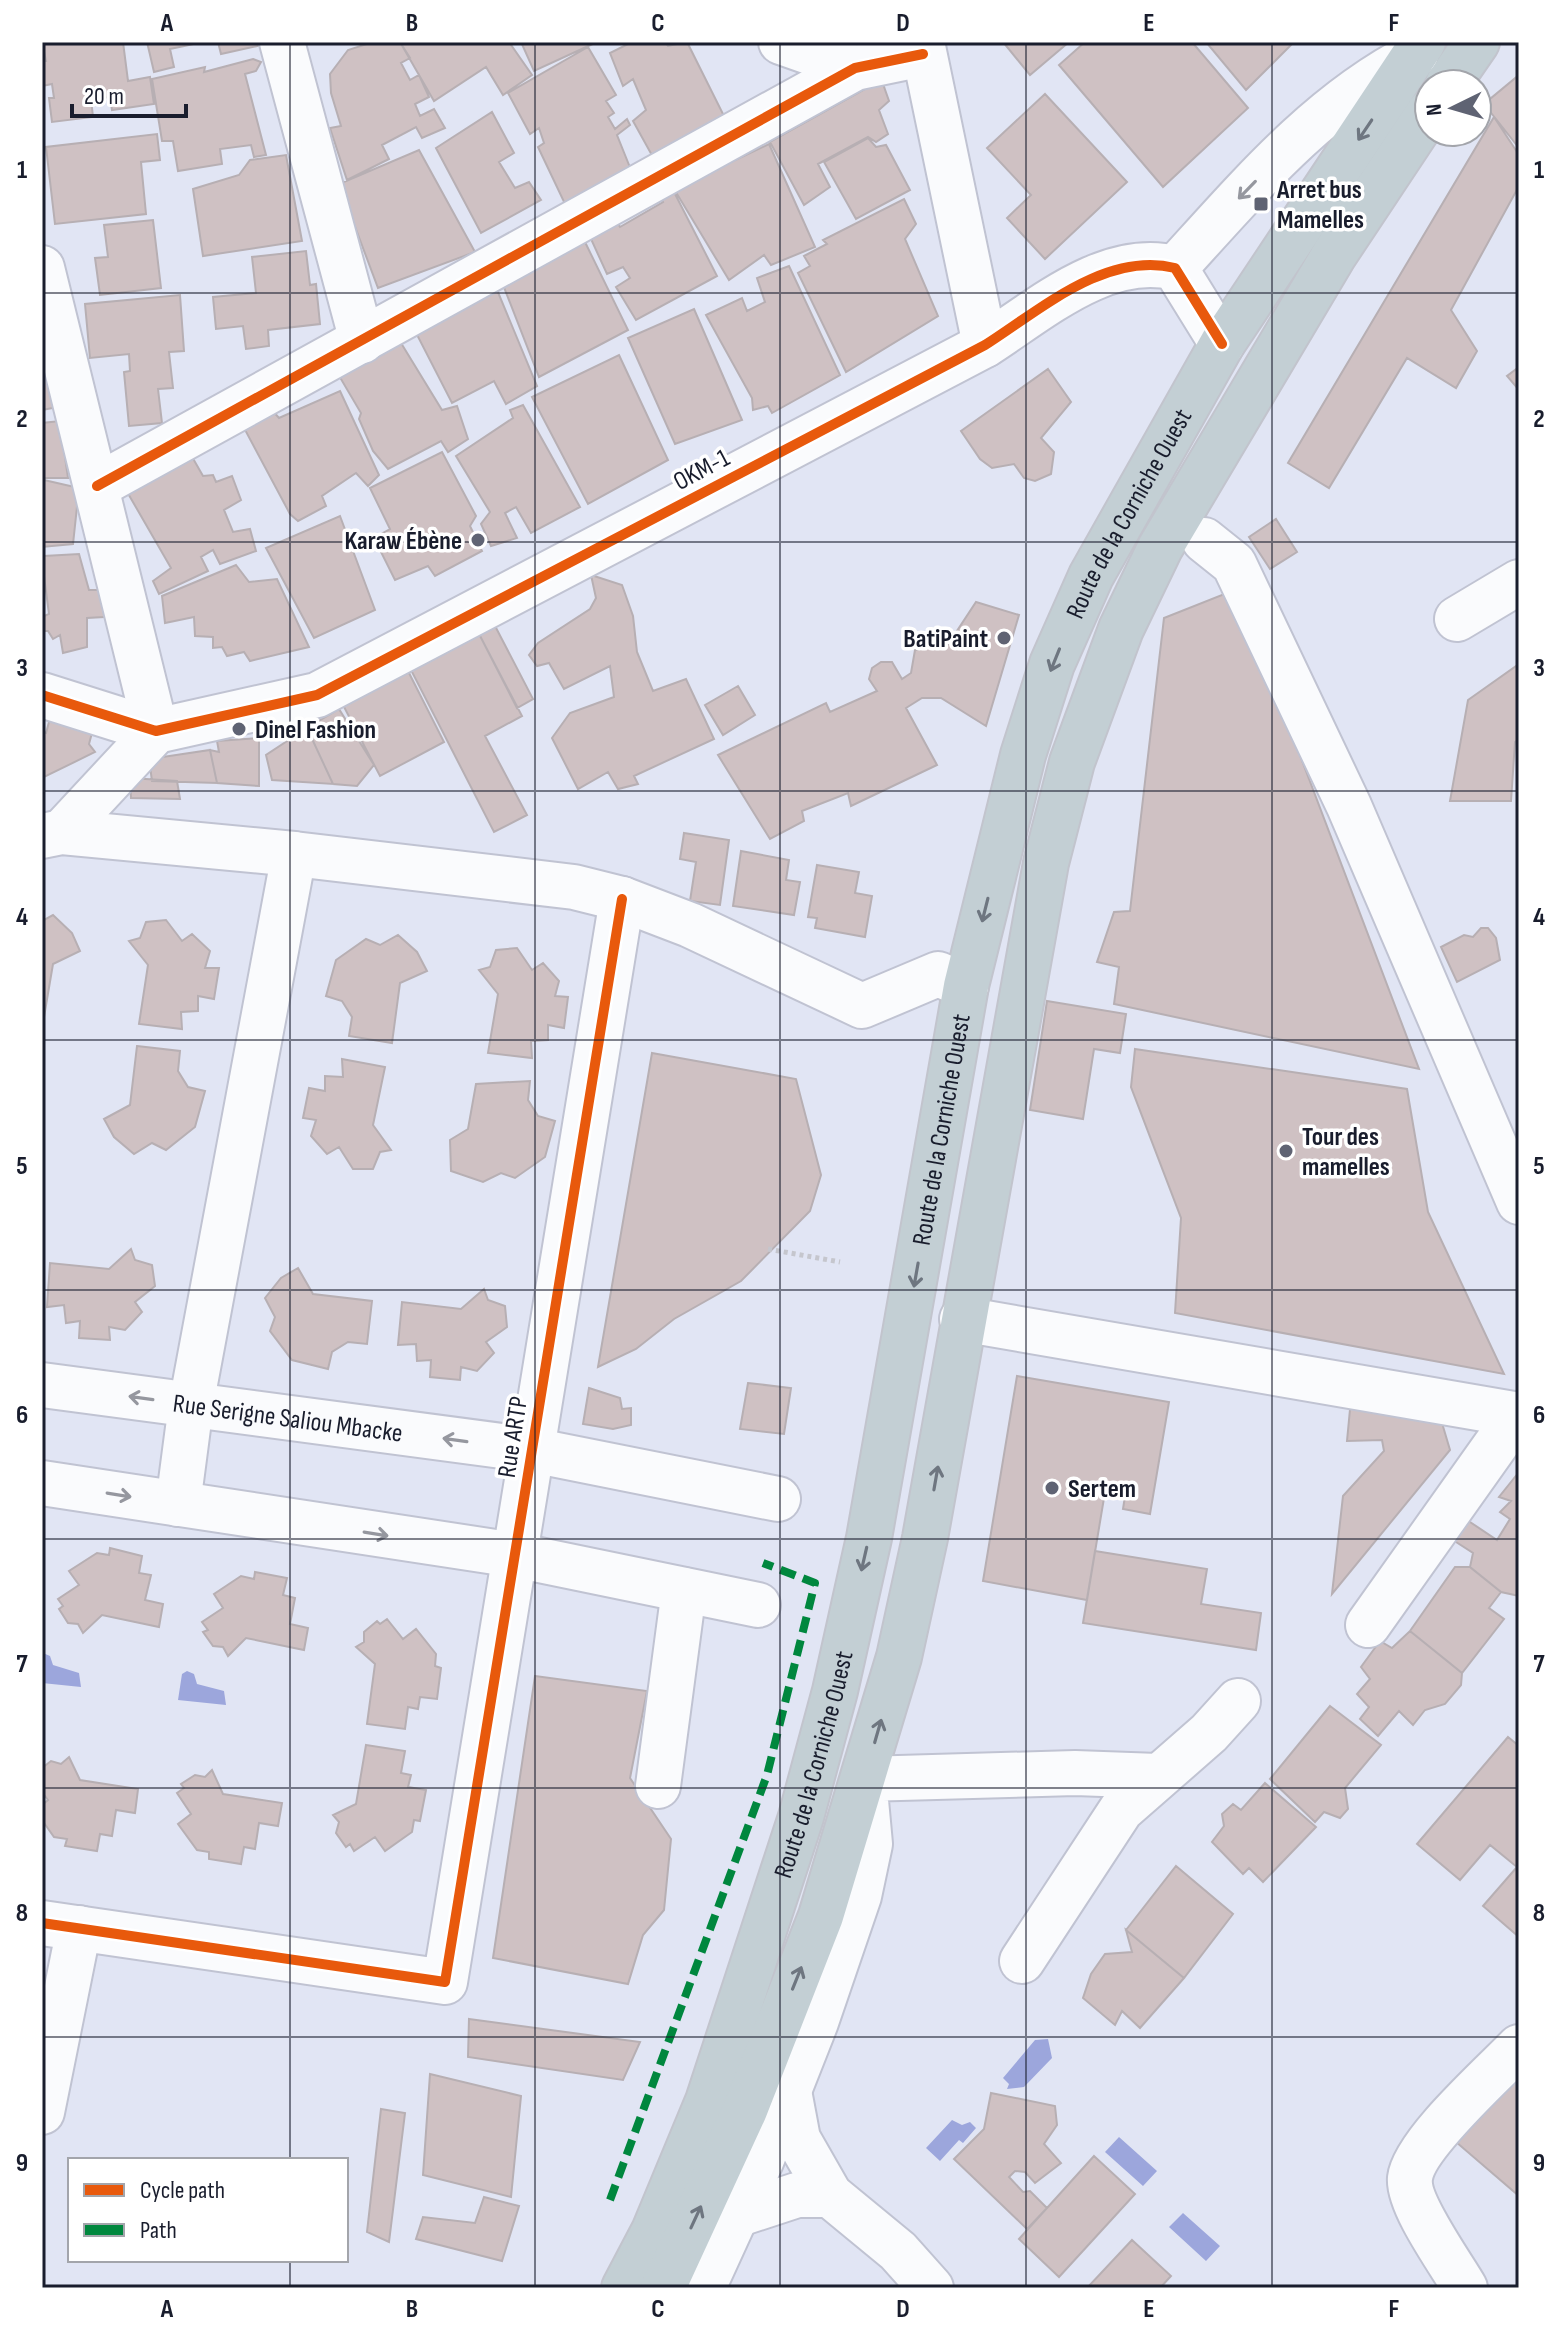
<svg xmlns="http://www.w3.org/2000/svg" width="1561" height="2330" font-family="'Sofia Sans Condensed',sans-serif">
  <rect width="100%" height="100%" fill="#e1e5f4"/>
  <path fill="#9ca6dc" d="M43 1653 50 1656 53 1665 79 1673 81 1687 42 1683Z
    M187 1671 194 1674 197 1684 224 1691 226 1705 178 1700 182 1674Z
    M1048 2039 1052 2058 1024 2087 1007 2089 1009 2084 1003 2078 1035 2040Z
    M952 2120 962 2125 970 2122 976 2128 963 2143 959 2140 940 2161 926 2148Z
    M1119 2137 1157 2171 1143 2186 1105 2152Z
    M1183 2213 1220 2246 1206 2261 1169 2227Z"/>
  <path fill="#cfc1c3" stroke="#b7afb3" stroke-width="2" d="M42 42H123L128 81 150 77 154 104 112 110 110 97 91 99 93 117 52 122 49 98H54L52 84 42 86V61H46Z
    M147 42H203L170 49 174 67 154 72Z
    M218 42H261L262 45 221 54Z
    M400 42H509L532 75 503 95 486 67 434 101Z
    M400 42 410 58 401 63 410 80 419 75 429 97 415 104 420 116 434 109 445 128 422 138 416 127 382 145 389 159 347 180 330 128 341 126 331 93 330 74 348 50 373 42Z
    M521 42H597L534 71Z
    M632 42H665L668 46 687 42 727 122 654 159 633 121 646 110 633 79 623 86 610 53Z
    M1003 42H1069L1030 75Z
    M1085 42H1192L1248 108 1163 187 1059 65Z
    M1206 42H1294L1246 90Z
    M588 47 616 95 606 101 614 113 608 117 615 129 627 119 630 125 617 135 631 170 565 204 538 147 544 143 539 128 530 134 508 93Z
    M253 59 261 62 256 71 245 74 266 155 254 157 251 145 220 149 222 164 178 171 173 141H162L152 79 205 67 204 72Z
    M1519 75V148L1484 104Z
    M876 83 883 84 889 101 879 110 888 134 876 142 868 137 818 164 830 187 804 205 770 142Z
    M1045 94 1127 182 1045 259 1007 218 1031 195 987 148Z
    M492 112 514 153 499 162 515 188 529 182 541 200 481 233 436 148Z
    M1494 117 1519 155V186L1451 310 1477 351 1456 388 1407 358 1329 488 1288 463Z
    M157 134 160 160 141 162 146 214 55 224 46 147Z
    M868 138 876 147 886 145 910 190 856 219 824 162Z
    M769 144 815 247 771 265 764 255 729 280 674 189Z
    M419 150 475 252 378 288 339 184Z
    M286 155 302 241 203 256 193 189 239 175 250 160Z
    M673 190 717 276 636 320 616 287 630 278 623 267 607 274 586 228 612 214 620 227 663 202 660 195Z
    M904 199 916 224 905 239 938 316 846 372 798 273 810 266 804 256 827 244 823 240Z
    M153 220 161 288 100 295 95 258 108 257 104 225Z
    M584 240 628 330 539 377 500 277Z
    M306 251 310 285 316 284 320 324 268 330 269 346 246 349 243 326 216 329 213 297 256 293 252 257Z
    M789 266 840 375 772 413 768 406 753 410 752 398 706 315 742 298 747 311 765 302 757 278Z
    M495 285 537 386 506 404 494 381 452 403 413 327Z
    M180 295 184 351 169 352 173 388 158 389 162 423 129 426 124 372 130 371 129 354 90 358 85 304Z
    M694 309 742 420 675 444 628 338Z
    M401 343 442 410 457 406 468 439 448 452 441 441 388 469 373 451 359 419 361 413 338 374Z
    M42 345 58 407 42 410Z
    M619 355 668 460 588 504 532 397Z
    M1519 367V390L1507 376Z
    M1048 369 1071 402 1041 438 1054 452 1051 474 1035 481 1024 478 1014 464 992 468 980 459 961 431Z
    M340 391 379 475 368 486 356 473 322 496 326 506 298 521 290 514 243 426 272 410 279 418Z
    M523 405 580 507 531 533 516 507 505 513 517 538 491 546 481 524 490 512 456 456 513 418 510 410Z
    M60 421 68 478H42V423Z
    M187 448 203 476 213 475 216 482 232 476 241 500 224 510 233 532 250 529 256 551 220 564 213 550 201 557 208 571 159 594 153 581 171 568 126 490Z
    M442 452 476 516 470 526 482 551 435 576 428 566 395 580 374 538 390 529 370 488Z
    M44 480 79 488 73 544 42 547Z
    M340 516 375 610 314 638 266 548Z
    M1276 519 1297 552 1270 569 1249 537Z
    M79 554 89 590H106L104 617 87 618V647L63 653 60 635 53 639 48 631H42V617L49 614 42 561 44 556Z
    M236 565 249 582 277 579 309 647 250 661 244 652 227 656 222 647 213 648V637L195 636 194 617 165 623 162 596Z
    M591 575 622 585 633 616 637 652 653 691 686 679 714 739 634 776 638 784 618 789 608 772 578 789 552 738 570 713 614 697 610 666 564 689 549 663 537 666 529 655 538 643 590 609 596 598Z
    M1237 589 1419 1069 1114 1004 1119 967 1097 962 1114 912 1130 911 1164 618Z
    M976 602 1019 615 986 726 941 698H922L906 708 937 765 851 806 848 793 802 811 804 821 770 839 718 755 826 703 830 712 877 691 869 679 872 668 881 662H892L902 679 911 673 915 650 947 646Z
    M494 624 533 699 517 708 478 632Z
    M478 632 522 716 485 736 527 815 494 832 410 668Z
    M1519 664V739L1515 742 1511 801H1450L1468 700Z
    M408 671 444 742 380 776 343 705Z
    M738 686 755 715 723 735 705 705Z
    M339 709 374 765 357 786 333 784 307 728Z
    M52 711 93 729 89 744 95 752 42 778V732L46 733Z
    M307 728 333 784 272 780 266 755Z
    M259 738V786L217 783 210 750 219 752 217 741Z
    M210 750 217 783 152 781 149 759Z
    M130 778 177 781 180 799 131 798Z
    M684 833 729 840 720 905 690 901 696 862 680 859Z
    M741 851 789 860 786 880 800 882 794 915 733 906Z
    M817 865 859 872 855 893 872 896 865 937 815 928 817 918 808 917Z
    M53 915 72 933 80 951 53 964 43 1023 42 921Z
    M166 920 182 941 192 934 210 951 205 968H219L214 999 198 996V1011L181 1012 182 1029 139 1024 148 965 129 941 140 938 146 922Z
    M1481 928H1488L1496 938 1500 960 1457 982 1441 947 1464 935 1473 937Z
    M398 935 417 952 427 971 400 983 392 1043 349 1036 352 1017 342 1001 326 996 336 960 366 939 380 945Z
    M517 948 532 970 543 963 559 981 555 996 568 997 564 1028 548 1025V1040L531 1041 532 1058 488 1053 498 994 479 970 490 967 496 950Z
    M1047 1001 1126 1014 1120 1053 1094 1049 1083 1119 1030 1110Z
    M137 1046 180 1051 178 1071 188 1087 205 1091 195 1127 166 1150 152 1143 134 1154 114 1137 104 1119 130 1105Z
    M1135 1049 1407 1089 1428 1212 1504 1374 1175 1313 1181 1218 1131 1087Z
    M652 1053 796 1079 821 1175 810 1211 741 1281 674 1319 636 1349 598 1367Z
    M342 1059 385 1067 373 1125 391 1150 380 1152 373 1169H353L339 1147 327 1154 311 1136 316 1120 303 1118 309 1088 325 1091V1076L343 1077Z
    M530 1081 528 1100 538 1116 555 1121 545 1157 515 1178 501 1173 483 1182 451 1171 450 1140 468 1129 476 1084Z
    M131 1249 135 1260 152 1265 155 1286 135 1302 142 1312 125 1330 109 1327 110 1340 79 1338 80 1321 66 1323 64 1305 47 1307 50 1263 109 1269Z
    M298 1268 313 1294 372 1301 367 1344 348 1342 332 1352 328 1369 292 1360 270 1331 275 1317 265 1298 281 1278Z
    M484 1289 488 1300 505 1306 507 1327 486 1342 494 1353 477 1371 461 1367 460 1380 430 1377 431 1360 417 1361 416 1344 398 1345 402 1302 461 1309Z
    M1017 1376 1169 1402 1150 1514 1123 1509 1126 1490 1106 1486 1087 1600 983 1581Z
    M748 1383 791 1388 784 1434 740 1429Z
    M589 1388 620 1398 622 1409 631 1408V1425L613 1429 583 1424Z
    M1351 1399 1442 1423 1450 1450 1332 1594 1343 1496 1384 1451 1382 1440 1347 1441Z
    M1519 1472V1596L1501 1592 1470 1567 1473 1553 1453 1540 1467 1520 1497 1540 1510 1519 1500 1512 1511 1501 1499 1497Z
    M110 1548 142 1556 139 1573 151 1575 145 1600 163 1604 159 1627 102 1615 83 1633 78 1624 68 1623 59 1609 63 1606 58 1599 79 1585 69 1571 97 1553 109 1555Z
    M1095 1551 1207 1569 1201 1604 1261 1613 1256 1650 1083 1623Z
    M1455 1567H1470L1501 1592 1489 1608 1504 1619 1462 1673 1410 1631Z
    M255 1572 287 1578 283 1595 295 1598 290 1624 308 1628 304 1650 246 1638 228 1656 223 1647 213 1646 203 1632 208 1630 202 1622 223 1608 214 1594 241 1576 254 1579Z
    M387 1619 403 1639 416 1629 436 1654 435 1666 441 1668 437 1699 420 1697 418 1709 408 1707 405 1729 367 1724 375 1664 356 1647 364 1642V1632L377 1621 380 1624Z
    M1410 1631 1462 1673 1461 1685 1445 1704 1425 1710 1413 1725 1399 1711 1378 1736 1360 1719 1369 1707 1357 1694 1370 1679 1361 1667 1380 1641 1392 1648Z
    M535 1676 647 1691 630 1778 671 1839 664 1910 643 1935 628 1984 493 1958Z
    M1330 1706 1381 1745 1345 1788 1348 1809 1340 1818 1324 1812 1315 1822 1270 1779Z
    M1508 1737 1519 1746V1937L1483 1906 1517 1867 1490 1845 1460 1880 1417 1844Z
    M366 1745 405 1751 401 1773 411 1775 408 1787 426 1790 420 1821 414 1820 412 1832 385 1851 375 1837 354 1851 350 1844 346 1847 336 1833 339 1822 333 1815 356 1804Z
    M69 1757 80 1780 138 1789 135 1813 116 1810 112 1836 100 1834 97 1851 65 1846 67 1839 54 1837 42 1820V1805L48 1800 42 1792V1768L51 1761 61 1764Z
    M212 1770 223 1794 282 1803 278 1826 259 1823 255 1849 244 1847 241 1864 209 1859V1852L197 1850 178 1824 191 1814 177 1793 184 1788 181 1784 195 1775 205 1777Z
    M1265 1783 1316 1827 1263 1882 1249 1868 1243 1874 1212 1842 1224 1826 1222 1814 1233 1804 1241 1810Z
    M1176 1866 1233 1914 1184 1978 1126 1930Z
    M1126 1930 1184 1978 1140 2028 1122 2011 1115 2025 1083 1998 1091 1974 1105 1954 1132 1952Z
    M469 2019 640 2042 623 2080 468 2057Z
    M1519 2069V2196L1456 2142Z
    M430 2074 521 2096 511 2197 423 2175Z
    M991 2093 1055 2106 1057 2125 1044 2144 1061 2163 1035 2183 1025 2172 1015 2171 1009 2177 1023 2192 1030 2191 1047 2208 1027 2229 954 2159 984 2129Z
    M381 2109 405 2113 389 2242 367 2232Z
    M1094 2156 1135 2194 1059 2277 1019 2239Z
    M484 2197 519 2206 502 2261 416 2239 423 2217 475 2223Z
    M1132 2240 1171 2276 1160 2288H1087Z"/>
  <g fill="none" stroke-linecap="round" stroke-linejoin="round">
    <g stroke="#c0c3d2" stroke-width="48">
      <g id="minor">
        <path d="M282 42 362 341"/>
        <path d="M781 42 855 68"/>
        <path d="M922 42 985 345"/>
        <path d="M42 268 156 731"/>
        <path d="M1175 268C1248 188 1319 103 1416 54"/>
        <path d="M97 486 855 68 923 54"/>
        <path d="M1204 540 1234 564 1349 806 1519 1202"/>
        <path d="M1457 619 1519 582"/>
        <path d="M42 695 156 731 317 695 985 345C1040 310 1106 251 1175 268L1222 344"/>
        <path d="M62 832 156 731"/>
        <path d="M42 836 62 832 294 854 574 887 622 899 690 925 862 1006 938 974 966 986"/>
        <path d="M962 1319 1519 1415"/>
        <path id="s1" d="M42 1385 532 1450 778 1499"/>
        <path d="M42 1483 515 1555 758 1605"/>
        <path d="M178 1504 191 1405 294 854"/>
        <path d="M1368 1625 1517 1415"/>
        <path d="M658 1786 684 1590"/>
        <path d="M42 1923 445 1982 622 899"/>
        <path d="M1022 1961 1121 1810 1209 1733 1238 1701"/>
        <path d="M789 2091 798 2139 830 2195 898 2251 931 2288"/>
        <path d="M42 2112 79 1928"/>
        <path d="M736 2215 797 2195H830"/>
        <path d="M703 2288 762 2159 816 2022 859 1896 870 1844 864 1779 1075 1773 1158 1776"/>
        <path d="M1465 2288C1452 2265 1407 2204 1410 2178 1414 2144 1493 2074 1519 2047"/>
      </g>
    </g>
    <g stroke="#c2c4cd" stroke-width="48">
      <g id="highway">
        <path d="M1448 84 1477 42"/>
        <path id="s2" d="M624 2288 654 2231 708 2101 801 1817 835 1691 869 1538 966 986 1023 755 1052 664 1091 576 1222 344 1423 42"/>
        <path d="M663 2288 745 2110 821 1916 899 1657 925 1538 1046 863 1072 762 1121 629 1160 548 1334 255 1429 112"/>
      </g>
    </g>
    <path stroke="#c5c6cd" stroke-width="5" stroke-dasharray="4 4" stroke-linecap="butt" d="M768 1249 840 1262"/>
    <use href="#minor" stroke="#fafbfd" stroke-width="44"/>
    <use href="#highway" stroke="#c3cfd4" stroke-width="44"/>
    <path stroke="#00873e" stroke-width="8" stroke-dasharray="16 8" stroke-linecap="butt" d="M610 2200 767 1775 815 1583 763 1563"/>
    <g stroke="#fff" stroke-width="15">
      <path id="cycleway" d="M97 486 855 68 923 54
        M42 695 156 731 317 695 985 345C1040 310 1106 251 1175 268L1222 344
        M42 1923 445 1982 622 899"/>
    </g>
    <use href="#cycleway" stroke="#e8590c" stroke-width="10"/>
  </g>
  <defs><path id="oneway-shaft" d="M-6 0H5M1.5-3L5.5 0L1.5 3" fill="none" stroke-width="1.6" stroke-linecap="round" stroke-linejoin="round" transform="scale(2)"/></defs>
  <g stroke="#6e7680">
    <use href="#oneway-shaft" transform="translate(1365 130) rotate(124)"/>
    <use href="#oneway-shaft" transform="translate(1055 660) rotate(112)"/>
    <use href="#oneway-shaft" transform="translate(985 910) rotate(104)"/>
    <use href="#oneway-shaft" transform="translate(916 1275) rotate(100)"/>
    <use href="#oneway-shaft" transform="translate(936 1478) rotate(-80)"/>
    <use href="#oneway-shaft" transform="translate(864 1559) rotate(103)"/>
    <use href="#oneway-shaft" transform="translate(878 1731) rotate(-74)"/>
    <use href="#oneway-shaft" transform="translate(797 1978) rotate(-68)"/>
    <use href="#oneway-shaft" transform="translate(696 2217) rotate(-65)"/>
  </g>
  <g stroke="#95979f">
    <use href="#oneway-shaft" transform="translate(1247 190) rotate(134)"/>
    <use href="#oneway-shaft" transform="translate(141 1398) rotate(-172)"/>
    <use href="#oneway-shaft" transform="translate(455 1440) rotate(-172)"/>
    <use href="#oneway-shaft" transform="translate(119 1495) rotate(9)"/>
    <use href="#oneway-shaft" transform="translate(376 1534) rotate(9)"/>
  </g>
  <path fill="none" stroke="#191d2d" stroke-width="2" stroke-opacity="0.55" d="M290 42V2160M535 42V2288M780 42V2288M1026 42V2288M1272 42V2288M42 293H1519M42 542H1519M42 791H1519M42 1040H1519M42 1290H1519M42 1539H1519M42 1788H1519M42 2037H1519M290 2260V2288"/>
  <g fill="#5f6373" stroke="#fff" stroke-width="3">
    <rect x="1253" y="196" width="16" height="16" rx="4"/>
    <circle cx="478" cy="540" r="8"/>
    <circle cx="1004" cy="638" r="8"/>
    <circle cx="239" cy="729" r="8"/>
    <circle cx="1286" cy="1151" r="8"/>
    <circle cx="1052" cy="1488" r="8"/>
  </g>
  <g text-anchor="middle" stroke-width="7" stroke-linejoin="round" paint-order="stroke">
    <g font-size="26" font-weight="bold" fill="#191d2d" stroke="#fff" text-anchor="start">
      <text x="1277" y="198">Arret bus<tspan x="1277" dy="30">Mamelles</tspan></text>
      <text x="462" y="549" text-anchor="end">Karaw Ébène</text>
      <text x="988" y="647" text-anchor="end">BatiPaint</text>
      <text x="255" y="738">Dinel Fashion</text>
      <text x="1302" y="1145">Tour des<tspan x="1302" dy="30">mamelles</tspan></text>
      <text x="1068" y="1497">Sertem</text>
    </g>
    <g font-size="26" fill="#191d2d" stroke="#fff">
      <text transform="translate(701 469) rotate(-28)" y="9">OKM-1</text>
      <text dy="9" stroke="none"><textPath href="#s2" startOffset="1854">Route de la Corniche Ouest</textPath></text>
      <text dy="9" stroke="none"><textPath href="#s2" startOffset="1206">Route de la Corniche Ouest</textPath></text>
      <text dy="9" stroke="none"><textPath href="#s1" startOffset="248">Rue Serigne Saliou Mbacke</textPath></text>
      <text transform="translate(512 1437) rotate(-81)" y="9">Rue ARTP</text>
      <text dy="9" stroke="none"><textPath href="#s2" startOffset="558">Route de la Corniche Ouest</textPath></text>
    </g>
  </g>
  <rect width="1561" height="2330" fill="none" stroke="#ffffff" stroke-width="88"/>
  <rect x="68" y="2158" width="280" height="104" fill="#ffffff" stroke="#a3a5ab" stroke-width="2"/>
  <rect x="84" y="2184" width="40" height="12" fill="#e8590c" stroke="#a3a5ab" stroke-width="2"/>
  <text x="140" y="2198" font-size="24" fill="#191d2d">Cycle path</text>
  <rect x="84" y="2224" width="40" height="12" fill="#00873e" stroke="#a3a5ab" stroke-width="2"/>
  <text x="140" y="2238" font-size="24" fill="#191d2d">Path</text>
  <g transform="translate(1453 108) rotate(265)"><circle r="38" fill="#ffffff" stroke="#a3a5ab" stroke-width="2"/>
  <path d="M0-6L14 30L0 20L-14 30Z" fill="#5f6373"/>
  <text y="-12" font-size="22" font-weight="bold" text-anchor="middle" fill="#191d2d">N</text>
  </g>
  <path d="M72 104v12h114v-12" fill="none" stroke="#191d2d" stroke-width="4"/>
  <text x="84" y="104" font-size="24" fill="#191d2d" stroke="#ffffff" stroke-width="6" paint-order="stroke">20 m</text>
  <rect x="44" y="44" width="1473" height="2242" fill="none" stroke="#191d2d" stroke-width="3"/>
  <g font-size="26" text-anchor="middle" font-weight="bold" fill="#191d2d">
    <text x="167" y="31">A</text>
    <text x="412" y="31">B</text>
    <text x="658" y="31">C</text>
    <text x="903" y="31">D</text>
    <text x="1149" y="31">E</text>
    <text x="1394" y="31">F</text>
    <text x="22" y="178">1</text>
    <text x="1539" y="178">1</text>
    <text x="22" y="427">2</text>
    <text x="1539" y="427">2</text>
    <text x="22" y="676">3</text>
    <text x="1539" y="676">3</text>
    <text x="22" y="925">4</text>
    <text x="1539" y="925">4</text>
    <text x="22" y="1174">5</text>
    <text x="1539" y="1174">5</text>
    <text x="22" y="1423">6</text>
    <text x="1539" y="1423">6</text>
    <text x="22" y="1672">7</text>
    <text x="1539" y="1672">7</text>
    <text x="22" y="1921">8</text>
    <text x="1539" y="1921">8</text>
    <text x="22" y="2171">9</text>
    <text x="1539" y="2171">9</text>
    <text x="167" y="2317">A</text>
    <text x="412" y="2317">B</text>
    <text x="658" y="2317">C</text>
    <text x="903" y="2317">D</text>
    <text x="1149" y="2317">E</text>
    <text x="1394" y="2317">F</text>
  </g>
</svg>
